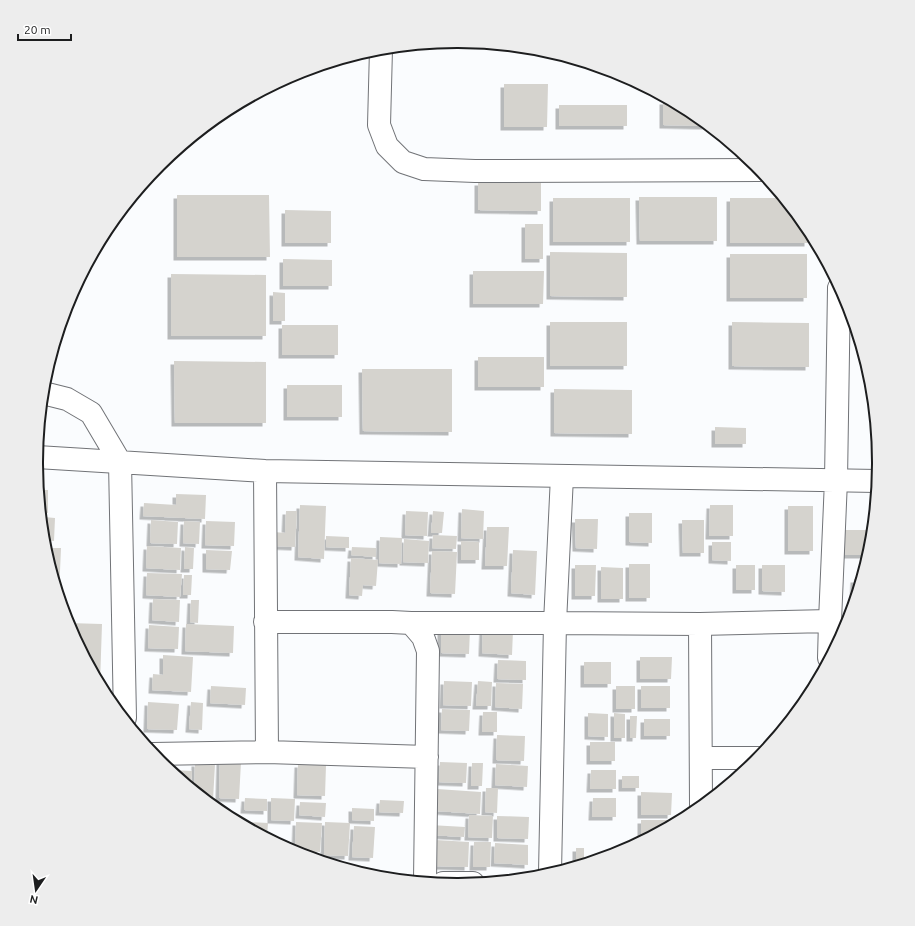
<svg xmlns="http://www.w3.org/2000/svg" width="915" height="926" font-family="Ubuntu,sans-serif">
  <defs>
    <filter id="shadow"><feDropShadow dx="-3.5" dy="3.5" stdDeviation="0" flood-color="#0004"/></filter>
  </defs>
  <rect width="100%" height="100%" fill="#fafcfe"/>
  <path fill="#d5d3ce" filter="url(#shadow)" d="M504 84H548L547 127H504Z
    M663 101H671L692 113 707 126 663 125Z
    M559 105H627V126H559Z
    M478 182 541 183V211L478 210Z
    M177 195H269L270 257H177Z
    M639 197H717V241H640Z
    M553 198H630V242H553Z
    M730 198H783L808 229V243H730Z
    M285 210 331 211V243H285Z
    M525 224H543V259H525Z
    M550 252 627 253V297L550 296Z
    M730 254H807V298H730Z
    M283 259 332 260V286H283Z
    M473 271H544L543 304H473Z
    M171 274 266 275V336H171Z
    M273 292 285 293V321H273Z
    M550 322H627V366H550Z
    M732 322 809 323V367L732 366Z
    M282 325H338V355H282Z
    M478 357H544V387H478Z
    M174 361 266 362V423H175Z
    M362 369H452V432L363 431Z
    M287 385H342V417H287Z
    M554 389 632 390V434L554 433Z
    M715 427 746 428V444H715Z
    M39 490H48V513L41 512Z
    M176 494 206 495 205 519 143 516 144 503 176 505Z
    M300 505 326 506 324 559 298 557Z
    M710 505H733V536H709Z
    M788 506H813V551H788Z
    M462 509 484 511 483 539 461 538Z
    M286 511H297L295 547 274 546V532L285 533Z
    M406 511 428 512 427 536 405 535Z
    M433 511 444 512 442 533H431Z
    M629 513H652V543L629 542Z
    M44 517 55 518 54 541 44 540Z
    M575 519H598L597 549 576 548Z
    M151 520 178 522 177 544 150 543Z
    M682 520H704V553H683Z
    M184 521 200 522 199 544 183 543Z
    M206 521 235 522 234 546 205 545Z
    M487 527H509L507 566H485Z
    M845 530H872L871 545 868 555H845Z
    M433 535 457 536 456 549 432 548Z
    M326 536 349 537V548L326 547Z
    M380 537 402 538 401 564 379 563Z
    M404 539 429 541 428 563 403 562Z
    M461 541 479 542V560H461Z
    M712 542H731V561L712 560Z
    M147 546 181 548 180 570 146 568Z
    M185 547 194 548 193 569H184Z
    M352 547 376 548V557L351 555Z
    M50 548H61L59 595 50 564Z
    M206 550 232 551 230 570 206 569Z
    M513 550 537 551 535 595 511 593Z
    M432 551 457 552 455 594 430 593Z
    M351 558 378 560 376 586 363 585 362 596 349 595Z
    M629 564H650V598H629Z
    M575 565H596L595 596H575Z
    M736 565H755V590H736Z
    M762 565H785V592L762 591Z
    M601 567 623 568V599H601Z
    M147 573 182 574 180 597 146 595Z
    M184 575H192L191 595H183Z
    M854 579H861L854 601H853Z
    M153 599 180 600 179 622 152 620Z
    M191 600H199L198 623 190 622Z
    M68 623 102 624 100 684 68 624Z
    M186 624 234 626 233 653 185 651Z
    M149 625 179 627 178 649 148 648Z
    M441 628 470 629 469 654 441 653Z
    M483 629 513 630 512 655 482 653Z
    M163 655 193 657 191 692 152 690 153 674 163 675Z
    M640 657H672L671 679H640Z
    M498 660 526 661V680L497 679Z
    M584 662H611V684H584Z
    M444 681 472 682 471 706 443 705Z
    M478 681 492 682 491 706H476Z
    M496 683 523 684 522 709 495 707Z
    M211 686 246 688 245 705 210 703Z
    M616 686H635V709H616Z
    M641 686H670V708H641Z
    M148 702 179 704 177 730 147 729Z
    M191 702 203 703 202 730 189 729Z
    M442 709 470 710 469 731 441 730Z
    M483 712H497V732H482Z
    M588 713 608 714V737L588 736Z
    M614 713 625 714V738H614Z
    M630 716H637L636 738H630Z
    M644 719H670V736H644Z
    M497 735 525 736 524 761 496 760Z
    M590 742H615V761H590Z
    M220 760 241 762 239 799 219 798Z
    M440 762 467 763 466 783 439 782Z
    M195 763 215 764 213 800 206 799 194 789Z
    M472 763H483L482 786H471Z
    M298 764 326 765 325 796 297 795Z
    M496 764 528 766 527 787 495 785Z
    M171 770 192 771 191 787Z
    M591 770H616V789H590Z
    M622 776H639V788H622Z
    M486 788H498L497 813 485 812Z
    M437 789 481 792 480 814 436 811Z
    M641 792 672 793 671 815H641Z
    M245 798 267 799V811L244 810Z
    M271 798 295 799 294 821 271 820Z
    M593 798H616V817H592Z
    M380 800 404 801 403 813 379 812Z
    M300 802 326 803 325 817 299 815Z
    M352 808 374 809V821L352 820Z
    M469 815 493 816 492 838 468 837Z
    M497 816 529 817 528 839 497 838Z
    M641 820H669V825L641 840Z
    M246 822 268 823 267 837 246 825Z
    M296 822 322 823 320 852 295 850Z
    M325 822 350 823 348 856 324 855Z
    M430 825 465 827 464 837 430 835Z
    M354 826 375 827 373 858 352 857Z
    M436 840 469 842 468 867 435 866Z
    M474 842H491L490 867H473Z
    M495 843 528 845V865L494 863Z
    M576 848H584V861H576Z"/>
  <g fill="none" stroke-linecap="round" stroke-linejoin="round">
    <g stroke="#717377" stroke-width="24">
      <path id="minor" d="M381 49 379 125 387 146 403 162 424 169 475 171 760 170
        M43 393 67 399 91 413 120 462 125 718
        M37 457 265 471 877 481
        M265 471 267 752
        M265 622H392L411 623 423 637 428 651 425 881
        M411 623H555L700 624 830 621 836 480 839 288
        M700 624 701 805
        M829 658 830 621
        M153 754 267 752 427 757
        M702 758H758
        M550 873 555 623 562 476
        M443 883H473"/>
    </g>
    <use href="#minor" stroke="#fff" stroke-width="22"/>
  </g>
  <path d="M0 0H915V926H0ZM457 48H458A414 414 0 0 1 872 462V464A414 414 0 0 1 458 878H457A414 414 0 0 1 43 464V462A414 414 0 0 1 457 48Z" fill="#ededed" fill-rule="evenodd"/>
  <path fill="none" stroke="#1d1e1f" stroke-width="2" d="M457 48H458A414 414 0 0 1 872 462V464A414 414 0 0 1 458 878H457A414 414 0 0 1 43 464V462A414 414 0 0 1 457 48Z"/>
  <g transform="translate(36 890) rotate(193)" stroke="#ffffff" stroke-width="3" paint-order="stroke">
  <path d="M0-3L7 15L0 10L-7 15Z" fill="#1d1e1f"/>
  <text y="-6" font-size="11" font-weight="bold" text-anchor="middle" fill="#1d1e1f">N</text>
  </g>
  <path d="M18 34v6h53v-6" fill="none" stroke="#1d1e1f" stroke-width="2"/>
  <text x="24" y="34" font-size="12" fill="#1d1e1f" stroke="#ffffff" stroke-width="3" paint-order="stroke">20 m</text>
</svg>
